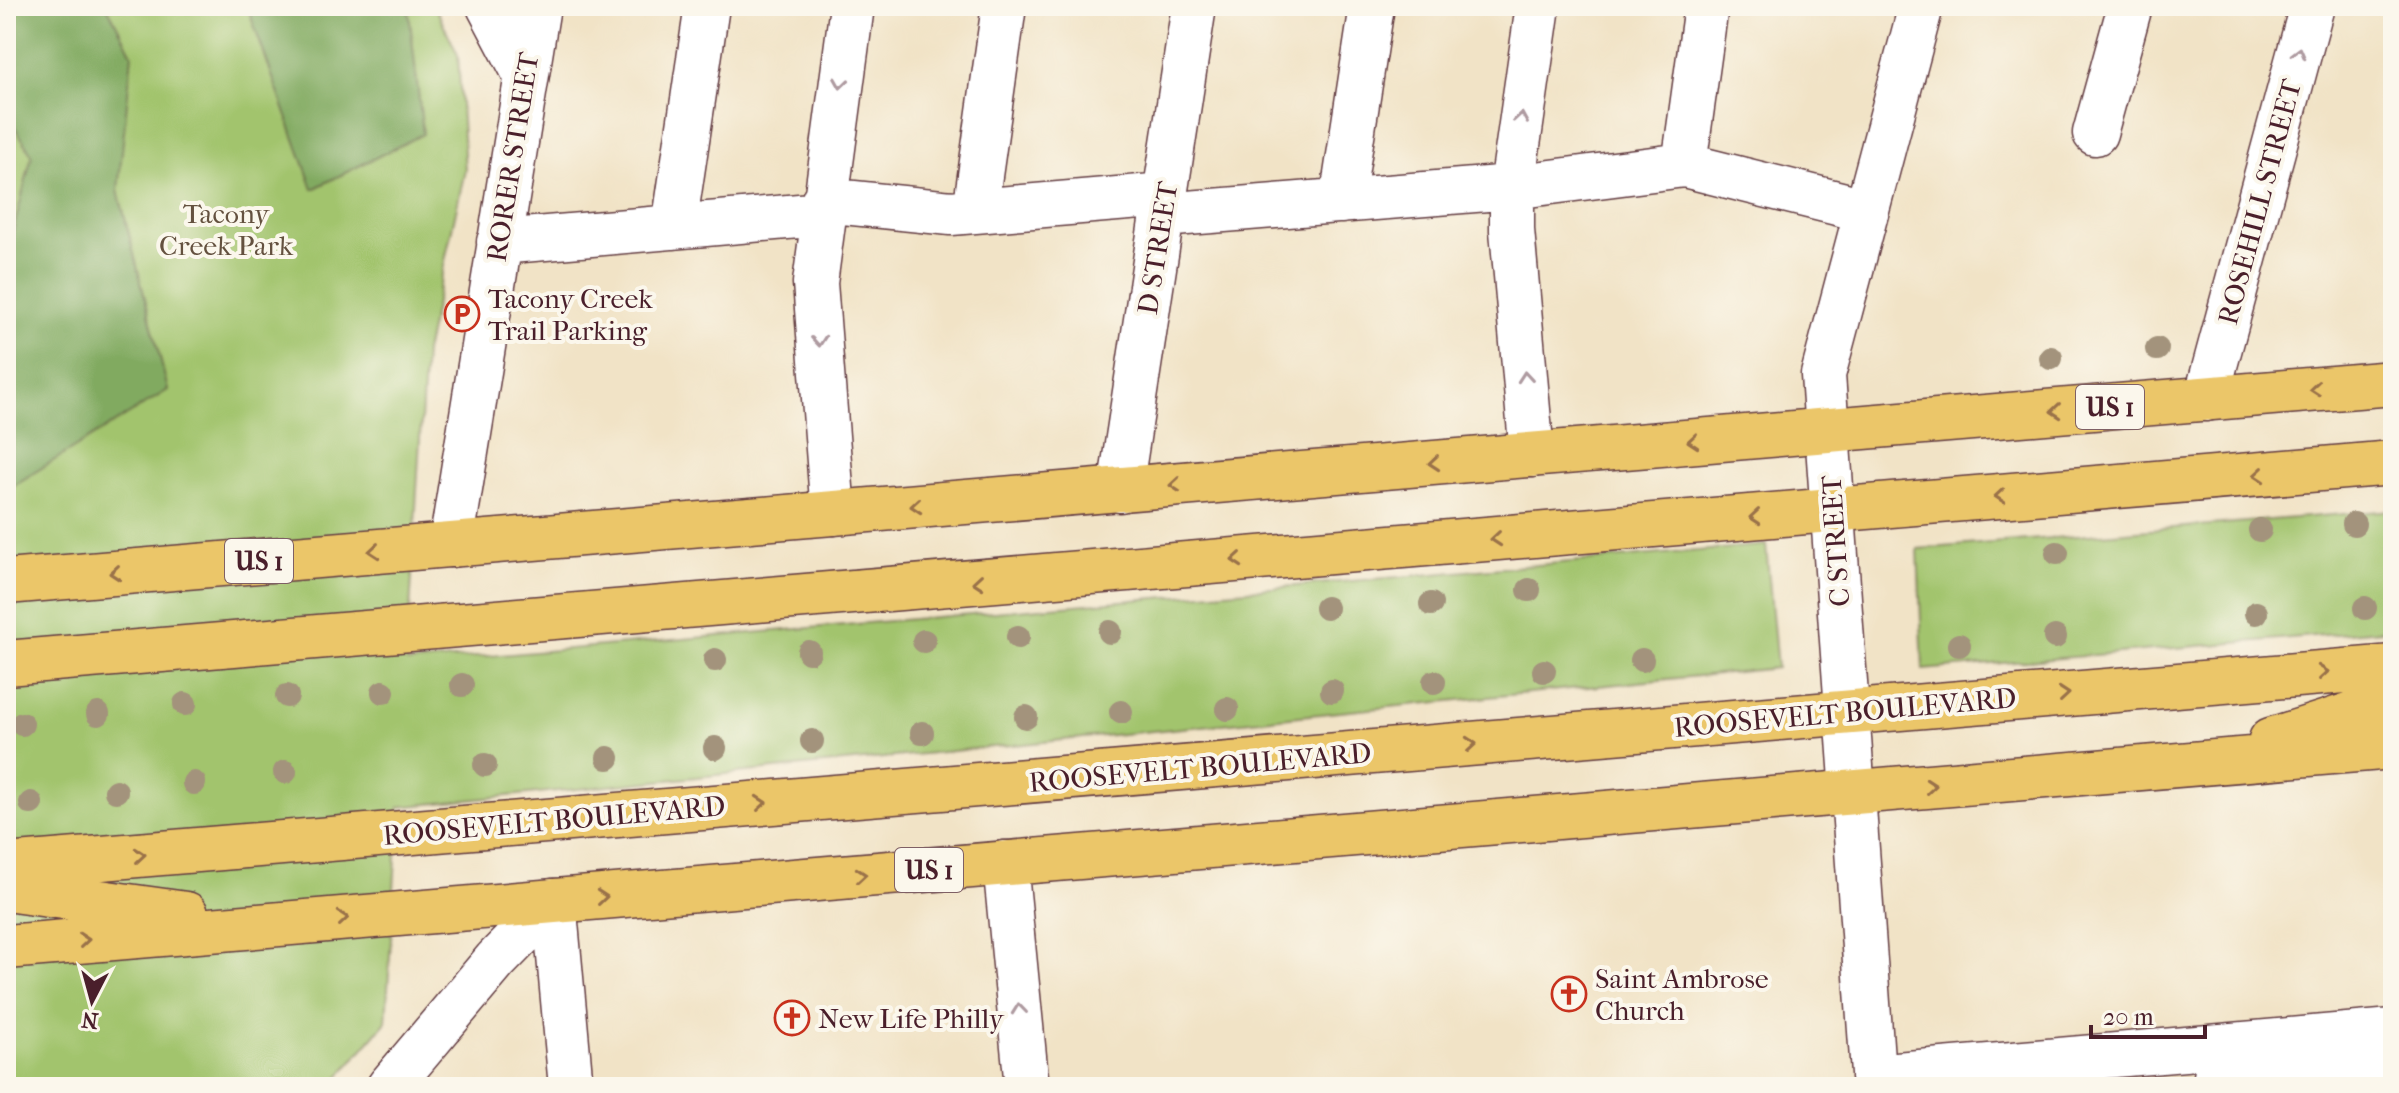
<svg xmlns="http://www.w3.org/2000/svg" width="2399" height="1093" font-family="'IM FELL French Canon',serif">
  <rect width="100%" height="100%" fill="#fbf7ec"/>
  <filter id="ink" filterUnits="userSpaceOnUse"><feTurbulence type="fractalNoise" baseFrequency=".0125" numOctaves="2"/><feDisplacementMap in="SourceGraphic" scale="16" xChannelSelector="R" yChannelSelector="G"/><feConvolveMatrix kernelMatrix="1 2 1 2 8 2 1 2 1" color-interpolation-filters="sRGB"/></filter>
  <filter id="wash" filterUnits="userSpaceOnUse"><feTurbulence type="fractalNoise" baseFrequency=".006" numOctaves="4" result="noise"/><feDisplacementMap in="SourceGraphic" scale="32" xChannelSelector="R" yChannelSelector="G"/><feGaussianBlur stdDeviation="1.8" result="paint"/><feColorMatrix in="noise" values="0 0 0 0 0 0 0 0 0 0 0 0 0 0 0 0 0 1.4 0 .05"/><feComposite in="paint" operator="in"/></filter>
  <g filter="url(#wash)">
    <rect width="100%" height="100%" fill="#f1e3c6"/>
    <path fill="#a2c46d" stroke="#76724c" stroke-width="2" d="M6 6H435L458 55 465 170 425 352 407 663 1766 545 1777 668 399 807 386 1022 330 1087H6Z
      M2393 510V629L1923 670 1918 549Z"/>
    <path fill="#81aa60" stroke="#666446" stroke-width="2" d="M6 6H107L132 54 118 190 168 390 6 490V260L32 155 6 112Z
      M247 6H403L409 12 423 134 313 189Z"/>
  </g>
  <g filter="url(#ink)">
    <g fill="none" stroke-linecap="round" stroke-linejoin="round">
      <g stroke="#633c42" stroke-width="47">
        <path id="minor" d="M489 6 525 74
          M2095 133 2130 6
          M1684 165 1706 6
          M824 200 951 213 1165 195
          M1342 201 1372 6
          M975 211 1004 6
          M1162 215 1512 187 1684 165 1865 210
          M674 227 707 6
          M499 242 822 214
          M2206 399 2312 6
          M1532 455 1512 230V187L1538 6
          M1120 490 1194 6
          M833 513 815 283 852 6
          M451 545 538 6
          M1005 863 1027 1087
          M554 901 571 1087
          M1873 1076 2393 1031
          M2216 1077 2393 1062
          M389 1087 496 960 554 901
          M1874 1087 1823 375 1921 6"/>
      </g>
      <g stroke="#633c42" stroke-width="47">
        <path id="highway" d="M6 582 2393 383
          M6 663 2393 463
          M2271 740 2393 701
          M6 866 2393 667
          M6 889 186 914
          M6 947 2393 747"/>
      </g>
      <use href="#minor" stroke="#fff" stroke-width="44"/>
      <use href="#highway" stroke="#ebc669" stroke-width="44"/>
    </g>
    <g fill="#a3937c">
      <circle cx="2157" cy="349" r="12"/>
      <circle cx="2051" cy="358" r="12"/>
      <circle cx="2354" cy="524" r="12"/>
      <circle cx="2260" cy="530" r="12"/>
      <circle cx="2057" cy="553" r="12"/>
      <circle cx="1529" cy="590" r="12"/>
      <circle cx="1431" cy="604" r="12"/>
      <circle cx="1326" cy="608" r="12"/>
      <circle cx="2365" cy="608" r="12"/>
      <circle cx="2256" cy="613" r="12"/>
      <circle cx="1110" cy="632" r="12"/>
      <circle cx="1018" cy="637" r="12"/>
      <circle cx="2055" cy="637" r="12"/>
      <circle cx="924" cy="641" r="12"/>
      <circle cx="1959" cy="645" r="12"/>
      <circle cx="809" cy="652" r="12"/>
      <circle cx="715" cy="660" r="12"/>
      <circle cx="1642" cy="660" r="12"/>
      <circle cx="1544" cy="671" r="12"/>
      <circle cx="1434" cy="682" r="12"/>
      <circle cx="462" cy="685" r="12"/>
      <circle cx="1332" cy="691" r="12"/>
      <circle cx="383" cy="692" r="12"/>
      <circle cx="287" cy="696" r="12"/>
      <circle cx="185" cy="704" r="12"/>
      <circle cx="1227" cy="709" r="12"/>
      <circle cx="1121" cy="712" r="12"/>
      <circle cx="98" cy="714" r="12"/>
      <circle cx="1026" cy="717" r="12"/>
      <circle cx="22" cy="724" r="12"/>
      <circle cx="922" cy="733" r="12"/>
      <circle cx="812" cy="741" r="12"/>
      <circle cx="715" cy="748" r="12"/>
      <circle cx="608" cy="758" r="12"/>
      <circle cx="485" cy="765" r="12"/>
      <circle cx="285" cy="772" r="12"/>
      <circle cx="194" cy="783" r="12"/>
      <circle cx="116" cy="791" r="12"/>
      <circle cx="31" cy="803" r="12"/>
    </g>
    <defs><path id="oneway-chevron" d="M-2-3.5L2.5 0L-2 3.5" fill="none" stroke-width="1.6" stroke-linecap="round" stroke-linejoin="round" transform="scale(2)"/></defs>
    <g stroke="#ae9aa0">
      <use href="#oneway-chevron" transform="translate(2299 53) rotate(-75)"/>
      <use href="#oneway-chevron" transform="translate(841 83) rotate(98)"/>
      <use href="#oneway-chevron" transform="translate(1521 118) rotate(-81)"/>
      <use href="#oneway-chevron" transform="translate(819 341) rotate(85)"/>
      <use href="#oneway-chevron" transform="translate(1525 377) rotate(-95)"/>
      <use href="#oneway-chevron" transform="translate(1019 1009) rotate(-96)"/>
    </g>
    <g stroke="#9a724a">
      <use href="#oneway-chevron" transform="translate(2315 389) rotate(175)"/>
      <use href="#oneway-chevron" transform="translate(2056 411) rotate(175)"/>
      <use href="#oneway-chevron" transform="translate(1693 441) rotate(175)"/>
      <use href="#oneway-chevron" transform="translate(1434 463) rotate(175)"/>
      <use href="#oneway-chevron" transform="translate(2259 475) rotate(175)"/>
      <use href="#oneway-chevron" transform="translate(1175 485) rotate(175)"/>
      <use href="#oneway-chevron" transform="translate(2000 496) rotate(175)"/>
      <use href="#oneway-chevron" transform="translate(916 506) rotate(175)"/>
      <use href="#oneway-chevron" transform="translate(1755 517) rotate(175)"/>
      <use href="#oneway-chevron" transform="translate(1496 539) rotate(175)"/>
      <use href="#oneway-chevron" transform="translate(374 551) rotate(175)"/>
      <use href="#oneway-chevron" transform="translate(1237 560) rotate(175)"/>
      <use href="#oneway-chevron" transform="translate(115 573) rotate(175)"/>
      <use href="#oneway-chevron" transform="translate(978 582) rotate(175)"/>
      <use href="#oneway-chevron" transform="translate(2323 672) rotate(-5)"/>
      <use href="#oneway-chevron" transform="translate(2064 694) rotate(-5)"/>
      <use href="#oneway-chevron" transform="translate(1471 744) rotate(-5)"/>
      <use href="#oneway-chevron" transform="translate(1931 786) rotate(-5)"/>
      <use href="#oneway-chevron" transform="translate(761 803) rotate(-5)"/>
      <use href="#oneway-chevron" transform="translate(140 855) rotate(-5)"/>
      <use href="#oneway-chevron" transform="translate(861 875) rotate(-5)"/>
      <use href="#oneway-chevron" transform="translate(602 897) rotate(-5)"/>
      <use href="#oneway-chevron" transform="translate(343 918) rotate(-5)"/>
      <use href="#oneway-chevron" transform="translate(84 940) rotate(-5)"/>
    </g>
  </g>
  <defs>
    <g id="parking-ring" transform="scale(1.8)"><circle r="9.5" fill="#fbf7ec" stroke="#c8321e" stroke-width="1.5"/><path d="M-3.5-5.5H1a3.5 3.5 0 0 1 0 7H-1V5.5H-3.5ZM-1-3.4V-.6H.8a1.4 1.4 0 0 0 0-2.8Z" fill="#c8321e"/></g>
    <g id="church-ring" transform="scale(1.8)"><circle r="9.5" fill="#fbf7ec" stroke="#c8321e" stroke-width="1.5"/><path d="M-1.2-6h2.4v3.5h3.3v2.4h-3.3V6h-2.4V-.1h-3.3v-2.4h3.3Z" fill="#c8321e"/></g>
  </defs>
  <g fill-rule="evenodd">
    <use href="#parking-ring" x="462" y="314"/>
    <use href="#church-ring" x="1569" y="994"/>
    <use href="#church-ring" x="792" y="1018"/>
  </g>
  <g text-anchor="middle" stroke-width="8" stroke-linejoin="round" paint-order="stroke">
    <g fill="#fbf7ec" stroke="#7f6065" stroke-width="2">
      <rect x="2076" y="385" width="68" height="44" rx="6"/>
      <rect x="225" y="539" width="68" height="44" rx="6"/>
      <rect x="895" y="848" width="68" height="44" rx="6"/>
    </g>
    <g font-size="26" font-weight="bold" fill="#4a1f2b">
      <text x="2110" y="416">US 1</text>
      <text x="259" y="570">US 1</text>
      <text x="929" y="879">US 1</text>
    </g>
    <g font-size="28" fill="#4a1f2b" stroke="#fbf7ec">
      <text transform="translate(512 157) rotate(-81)" y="10">RORER STREET</text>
      <text transform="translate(2259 202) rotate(-75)" y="10">ROSEHILL STREET</text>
      <text transform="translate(1157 248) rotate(-81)" y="10">D STREET</text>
      <text transform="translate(1835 541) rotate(-94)" y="10">C STREET</text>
      <text transform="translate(1845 712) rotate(-5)" y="10">ROOSEVELT BOULEVARD</text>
      <text transform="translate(1200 767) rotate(-5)" y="10">ROOSEVELT BOULEVARD</text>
      <text transform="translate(554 820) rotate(-5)" y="10">ROOSEVELT BOULEVARD</text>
    </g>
    <g font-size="28" fill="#64513f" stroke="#fbf7ec">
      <text x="226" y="223">Tacony<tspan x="226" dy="32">Creek Park</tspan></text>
    </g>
    <g font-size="28" fill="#4a1f2b" stroke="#fbf7ec" text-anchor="start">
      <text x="488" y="308">Tacony Creek<tspan x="488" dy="32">Trail Parking</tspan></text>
      <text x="1595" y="988">Saint Ambrose<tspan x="1595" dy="32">Church</tspan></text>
      <text x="818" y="1028">New Life Philly</text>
    </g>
  </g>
  <rect width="2399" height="1093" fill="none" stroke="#fbf7ec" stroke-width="32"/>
  <g transform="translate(92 1001) rotate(186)" stroke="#fbf7ec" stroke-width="6" paint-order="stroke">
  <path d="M0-6L14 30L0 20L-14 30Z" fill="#4a1f2b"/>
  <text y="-12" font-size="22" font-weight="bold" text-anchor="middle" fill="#4a1f2b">N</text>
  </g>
  <path d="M2091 1025v12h114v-12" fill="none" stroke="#4a1f2b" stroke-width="4"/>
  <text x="2103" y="1025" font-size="24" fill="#4a1f2b" stroke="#fbf7ec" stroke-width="6" paint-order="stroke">20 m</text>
</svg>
